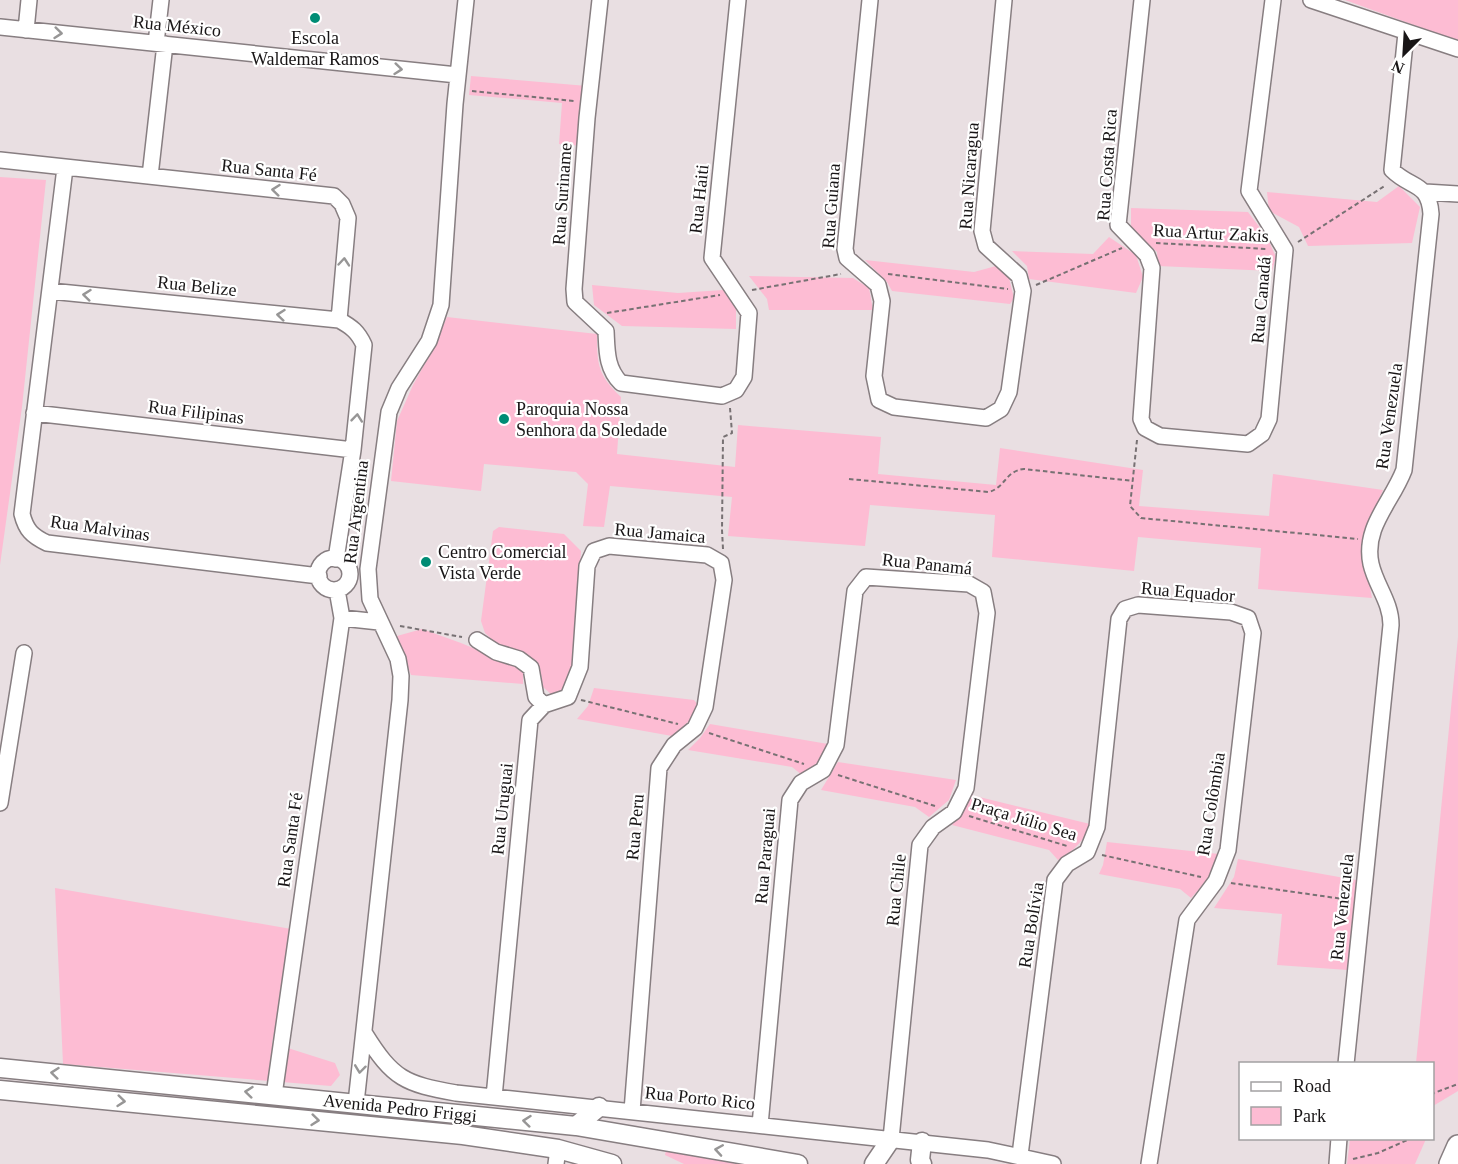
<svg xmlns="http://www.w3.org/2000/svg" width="1458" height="1164" font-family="Georgia,serif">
  <rect width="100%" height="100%" fill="#e9dfe2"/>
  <path fill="#fdbcd3" d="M1345 0H1458V41Z
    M471 76 587 86 582 146 559 144 562 103 469 95Z
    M0 177 46 180 22 407 0 565Z
    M1399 186 1420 207 1412 243 1308 246 1299 227 1269 211 1267 192 1377 202Z
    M1131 208 1248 212 1267 237 1276 257 1272 271 1158 266 1157 252 1131 228Z
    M1109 237 1136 255 1143 277 1136 293 1029 279 1027 266 1012 251 1093 254Z
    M865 260 974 272 996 266 1009 278 1014 298 1010 304 892 291 887 282Z
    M749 276 853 278 869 288 873 310H769L767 299Z
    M592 285 678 293 723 290 736 309V329L622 326 594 305Z
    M447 317 597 334C597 365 598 375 621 397L617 454 735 467 738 425 881 437 878 474 996 485 1000 448 1143 470 1139 506 1269 516 1273 474 1383 490 1367 528 1366 567 1372 598 1258 589 1261 548 1138 537 1134 571 992 557 995 515 870 505 865 546 728 536 732 497 610 486 604 527 583 526 588 484 576 472 484 464 481 491 391 481 397 421 413 385 431 353Z
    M499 527 564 534 581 551 573 673 566 690 552 695 543 687 541 674 529 656 497 644 485 633 481 621 493 531Z
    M422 629 461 643 523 669V684L411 675 397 636Z
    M1458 637V1091L1433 1106 1432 1064 1416 1063Z
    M594 688 694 700 698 705 695 716 672 736 577 719 588 706Z
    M710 724 828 744 822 759 802 775 792 767 688 750 700 738Z
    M838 762 956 780 949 800 929 817 915 807 821 790Z
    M971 795 1090 824C1085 841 1073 851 1058 860L1049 850 952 825 966 806Z
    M1107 842 1219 854C1213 872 1204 885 1191 898L1180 889 1099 874 1103 865Z
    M1238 859 1356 880 1348 970 1277 965 1282 914 1214 908 1234 877Z
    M55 888 297 930 272 1043 335 1063 340 1075 331 1086 63 1064Z
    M1350 1139V1138L1426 1139 1415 1164H1347Z
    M666 1150 737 1164H684L665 1155Z"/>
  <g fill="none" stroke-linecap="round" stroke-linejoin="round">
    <g stroke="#877e81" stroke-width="18">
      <path id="minor" d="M600 0 587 118 574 289 575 302 606 331C607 350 606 368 621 383L722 396 736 390 744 377 749 313 712 258 738 0
        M870 0 845 249 847 258 878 285 882 301 874 376 879 400 894 407 986 418 1001 409 1009 392 1023 291 1019 276 986 246 982 231 1004 0
        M1142 0 1118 225 1147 255 1152 268 1141 419 1145 428 1160 436 1248 444 1262 434 1269 419 1285 250 1249 191 1273 0
        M1311 0 1458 49
        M0 27 457 75
        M26 30 29 0
        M156 43 161 0
        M0 160 334 196 342 204 348 218 339 320
        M65 168 22 514C26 530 32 536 47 543L319 576
        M150 176 165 44
        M1425 192 1458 194
        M50 291 339 320C352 327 358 332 364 345L353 450 336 559
        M34 413 353 450
        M318 574a16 16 0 1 1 32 0a16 16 0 1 1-32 0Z
        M342 618 379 622
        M477 640 496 652 519 659 531 668 536 697 544 705
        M0 803 24 653
        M365 1034C393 1079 405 1084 456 1093L988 1150 1053 1164
        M1346 1064 1391 625C1391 602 1376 586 1371 564 1363 527 1392 502 1404 470L1431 214C1429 182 1411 189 1392 170L1406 33
        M274 1095 342 618 337 590
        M494 1097 530 720 544 705 568 697 580 667 587 566 594 551 609 546 707 555 721 563 724 580 705 707 695 728 674 745 659 768 632 1111
        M356 1103 400 700 401 676 398 659 370 599 368 569 389 412 399 388 429 341 441 305 455 104 466 0
        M760 1125 790 800 801 783 823 770 836 745 855 591 866 577 969 584 983 592 987 613 966 788 954 812 933 827 920 845 891 1139
        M1020 1155 1055 880 1067 864 1087 852 1097 827 1119 619 1125 609 1138 605 1231 612 1248 618 1253 633 1228 850 1216 881 1187 920 1149 1164
        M556 1164 558 1149
        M1337 1164 1339 1138"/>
    </g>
    <g stroke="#877e81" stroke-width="21">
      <path id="major" d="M0 1068 576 1126 798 1164
        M0 1090 463 1135 558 1149 612 1164
        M576 1126 599 1107
        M874 1164 891 1139
        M922 1164 920 1160 922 1142"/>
    </g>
    <g stroke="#877e81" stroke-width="24">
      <path id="highway" d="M1450 1164 1458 1146"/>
    </g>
    <path stroke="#777173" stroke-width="2" stroke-dasharray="4.5 3" stroke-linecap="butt" d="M472 91 574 101
      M1298 242 1386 185
      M1156 243 1267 249
      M888 274 1008 289
      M1036 285 1122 248
      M752 290 841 274
      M607 313 720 295
      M1137 440 1130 506 1141 518 1358 539
      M849 479 989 492C1006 487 1005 471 1024 469L1133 481
      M723 549 722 530 723 437 732 433 730 408
      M400 626 462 637
      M581 700 678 724
      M709 733 804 764
      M838 775 935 806
      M969 816 1067 846
      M1102 855 1201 877
      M1231 883 1350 900
      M1432 1096 1434 1093 1458 1084
      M1353 1159 1378 1153 1412 1138"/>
    <use href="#minor" stroke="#fff" stroke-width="15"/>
    <use href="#major" stroke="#fff" stroke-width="18"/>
    <use href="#highway" stroke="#fff" stroke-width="21"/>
  </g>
  <defs><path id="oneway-chevron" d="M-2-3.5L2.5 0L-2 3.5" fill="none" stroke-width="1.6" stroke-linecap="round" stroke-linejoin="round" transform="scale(1.5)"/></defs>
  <g stroke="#979696">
    <use href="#oneway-chevron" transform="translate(58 33) rotate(6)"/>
    <use href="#oneway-chevron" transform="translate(398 69) rotate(6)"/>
    <use href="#oneway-chevron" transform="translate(276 190) rotate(-174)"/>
    <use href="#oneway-chevron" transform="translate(344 262) rotate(-85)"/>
    <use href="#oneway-chevron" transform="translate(87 295) rotate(-174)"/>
    <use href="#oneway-chevron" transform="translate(281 315) rotate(-174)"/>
    <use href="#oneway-chevron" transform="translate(357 418) rotate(-84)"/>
    <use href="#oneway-chevron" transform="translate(360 1069) rotate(97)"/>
    <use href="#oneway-chevron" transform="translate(55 1073) rotate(-174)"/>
    <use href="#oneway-chevron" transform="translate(249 1092) rotate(-174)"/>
    <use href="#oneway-chevron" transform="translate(121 1101) rotate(6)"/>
    <use href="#oneway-chevron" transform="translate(315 1120) rotate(6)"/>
    <use href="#oneway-chevron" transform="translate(527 1121) rotate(-174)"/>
    <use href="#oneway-chevron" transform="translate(719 1150) rotate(-171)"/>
  </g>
  <g fill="#008c75" stroke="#fff" stroke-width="2">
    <circle cx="315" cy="18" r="6"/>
    <circle cx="504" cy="419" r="6"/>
    <circle cx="426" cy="562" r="6"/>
  </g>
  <g text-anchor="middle" stroke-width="4.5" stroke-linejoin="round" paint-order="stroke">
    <g font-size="18" fill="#181516" stroke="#fff">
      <text transform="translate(177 26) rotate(6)" y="6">Rua México</text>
      <text transform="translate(1107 165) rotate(-86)" y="6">Rua Costa Rica</text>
      <text transform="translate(269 170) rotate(6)" y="6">Rua Santa Fé</text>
      <text transform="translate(969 176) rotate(-86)" y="6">Rua Nicaragua</text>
      <text transform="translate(562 194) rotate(-86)" y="6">Rua Suriname</text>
      <text transform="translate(699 199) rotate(-84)" y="6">Rua Haiti</text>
      <text transform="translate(831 206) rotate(-86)" y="6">Rua Guiana</text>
      <text transform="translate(1211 233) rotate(3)" y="6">Rua Artur Zakis</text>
      <text transform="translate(197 286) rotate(6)" y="6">Rua Belize</text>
      <text transform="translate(1261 300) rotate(-85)" y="6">Rua Canadá</text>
      <text transform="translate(196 412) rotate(7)" y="6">Rua Filipinas</text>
      <text transform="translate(1389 416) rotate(-82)" y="6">Rua Venezuela</text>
      <text transform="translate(356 512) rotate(-83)" y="6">Rua Argentina</text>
      <text transform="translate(100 528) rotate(8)" y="6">Rua Malvinas</text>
      <text transform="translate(660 533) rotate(5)" y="6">Rua Jamaica</text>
      <text transform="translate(927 564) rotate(6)" y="6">Rua Panamá</text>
      <text transform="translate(1188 592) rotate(5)" y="6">Rua Equador</text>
      <text transform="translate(1211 804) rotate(-81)" y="6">Rua Colômbia</text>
      <text transform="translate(502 809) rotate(-84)" y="6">Rua Uruguai</text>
      <text transform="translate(1024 819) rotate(17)" y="6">Praça Júlio Sea</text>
      <text transform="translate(635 827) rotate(-85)" y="6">Rua Peru</text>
      <text transform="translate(290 840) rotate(-82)" y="6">Rua Santa Fé</text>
      <text transform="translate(765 856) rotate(-85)" y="6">Rua Paraguai</text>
      <text transform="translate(896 890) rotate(-84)" y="6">Rua Chile</text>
      <text transform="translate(1342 907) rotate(-84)" y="6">Rua Venezuela</text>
      <text transform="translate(1031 925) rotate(-81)" y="6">Rua Bolívia</text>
      <text transform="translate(700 1098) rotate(6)" y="6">Rua Porto Rico</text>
      <text transform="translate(400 1108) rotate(6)" y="6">Avenida Pedro Friggi</text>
    </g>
    <g font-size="18" fill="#181516" stroke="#fff" text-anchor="start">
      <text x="315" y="44" text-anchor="middle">Escola<tspan x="315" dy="21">Waldemar Ramos</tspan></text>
      <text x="516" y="415">Paroquia Nossa<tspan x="516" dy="21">Senhora da Soledade</tspan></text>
      <text x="438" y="558">Centro Comercial<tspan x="438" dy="21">Vista Verde</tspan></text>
    </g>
  </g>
  <rect x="1239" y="1062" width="195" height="78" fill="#ffffff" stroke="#a3a1a2" stroke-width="1.5"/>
  <rect x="1251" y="1082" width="30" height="9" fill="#ffffff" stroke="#a3a1a2" stroke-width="1.5"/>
  <text x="1293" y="1092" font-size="18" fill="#181516">Road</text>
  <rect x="1251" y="1107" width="30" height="18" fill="#fdbcd3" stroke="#a3a1a2" stroke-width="1.5"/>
  <text x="1293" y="1122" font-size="18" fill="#181516">Park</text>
  <g transform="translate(1404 54) rotate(204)" stroke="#ffffff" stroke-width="4.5" paint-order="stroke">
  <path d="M0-4.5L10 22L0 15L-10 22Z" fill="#181516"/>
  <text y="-9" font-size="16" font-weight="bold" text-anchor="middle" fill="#181516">N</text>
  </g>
</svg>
